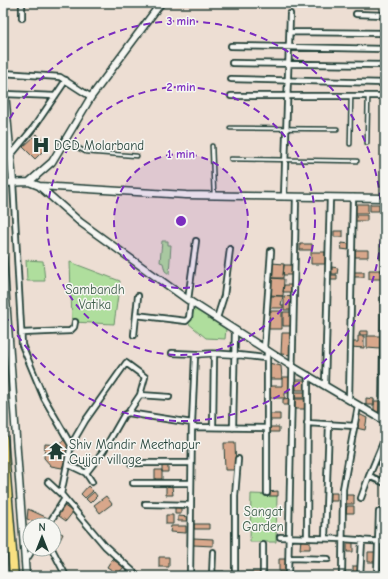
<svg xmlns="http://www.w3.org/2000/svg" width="388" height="579" font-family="'Comic Neue',sans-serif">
  <rect width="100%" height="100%" fill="#edded3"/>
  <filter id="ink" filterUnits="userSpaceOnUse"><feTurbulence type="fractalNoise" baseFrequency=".025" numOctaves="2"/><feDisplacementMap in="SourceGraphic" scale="8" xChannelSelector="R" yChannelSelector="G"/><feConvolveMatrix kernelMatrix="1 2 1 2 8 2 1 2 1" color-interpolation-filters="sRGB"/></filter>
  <g filter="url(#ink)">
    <path fill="#afde9d" stroke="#678e68" d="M162 241H168V245H171L169 274 165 271 163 263 160 262Z
      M26 260 43 261 45 281H27Z
      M70 262 120 281 114 324 72 322Z
      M191 307 226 329 225 339 206 338 188 323Z
      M251 494 277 495 276 542H250Z"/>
    <path fill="#d8a78b" stroke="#1f3d34" d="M37 134 48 146 35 159 23 147Z
      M355 204H368V213H355Z
      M370 204H379V211H370Z
      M354 215H367V221H354Z
      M334 231H343V237H334Z
      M342 243 349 244V250L341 249Z
      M300 244H312V250H300Z
      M355 250H368V257H355Z
      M311 252H325V264H311Z
      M272 263 284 264 283 278H271Z
      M284 265H295L294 275H283Z
      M332 267 338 268 337 274H332Z
      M369 270H383V279H369Z
      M353 272H364V277H353Z
      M329 275H337V280H329Z
      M271 278 284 279 283 296 270 295Z
      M284 285H294V292H283Z
      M269 296H283L281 305H283V308H269Z
      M284 296 294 297V310H284Z
      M268 311H282V329H267Z
      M283 312H294L293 326H283Z
      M360 331H368V335H359Z
      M282 333H293L292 355 281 354Z
      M358 336H364V348L351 347V342H358Z
      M367 336H381L380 349 367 348Z
      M269 363 281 366 282 379H269Z
      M282 377H293L292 393H285V398H268V386H282Z
      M296 380H307V390H296Z
      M295 392H307V398H295Z
      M291 398V405H283V399Z
      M366 398 374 399V405H366Z
      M295 399H307V409H295Z
      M374 401H381L380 415 374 414Z
      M268 414H280V420H268Z
      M359 414 367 418 365 430 356 428Z
      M268 427H279V432H268Z
      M63 440 71 445 62 468 51 466 44 458 45 444 60 445Z
      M224 443H235L236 470H225Z
      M162 464H168V472H162Z
      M155 470H162V479H155Z
      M88 486 93 491 85 498 81 494Z
      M166 486H172L173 495H166Z
      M278 491V496H268L267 492Z
      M94 492 97 496 90 503 86 499Z
      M327 493H337V501H327Z
      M345 495H354V504H345Z
      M106 496 112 504 100 513 94 505Z
      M63 505 73 512 66 521 56 514Z
      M175 506H181V514H175Z
      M347 506H354V513H346Z
      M28 509 50 519 47 525H41L27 519Z
      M166 515H173V524H166Z
      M178 516 189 517V521H178Z
      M29 524 30 525V533L26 530Z
      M194 524H209V529H194Z
      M171 526H186V533L170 532Z
      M54 530 63 534 59 542 54 540Z
      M193 538 213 539V546L193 545Z
      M301 539 310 540V549H300Z
      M347 541H353V552H347Z
      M368 552H375V562H368Z
      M159 557H169V567H159Z
      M112 559 124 567 118 574 107 567Z
      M279 559H287V572H279Z
      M353 566H359V575H353Z
      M382 567H385V572H382Z
      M214 571H224V576L213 575Z
      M240 572H263V576H240Z"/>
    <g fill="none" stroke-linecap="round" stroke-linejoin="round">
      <g stroke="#1f3d34" stroke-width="5.5">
        <path id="service" d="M230 128 337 129
          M65 141 86 152 137 156
          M367 143 368 96
          M350 144 351 96
          M212 146 214 195
          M231 159 357 161"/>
      </g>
      <g stroke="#1f3d34" stroke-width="8">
        <path id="minor" d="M142 3 161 4
          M356 14 385 15
          M22 18V3
          M290 32 385 33
          M231 46 385 49
          M232 63 385 65
          M3 73 60 77 91 97
          M231 79 385 83
          M5 94 55 96
          M231 96H385
          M11 155 34 127 66 80
          M13 182 22 345 44 398 71 445 61 494
          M284 197 290 14
          M188 300 196 241
          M136 315 186 321 189 318 191 302
          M217 318 224 296 230 249
          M21 333 70 331 74 327 75 322
          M134 335 138 296
          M264 349 271 251
          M172 353 197 354
          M325 385 330 197
          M140 395 169 397
          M349 400 353 197
          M382 419 385 220
          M307 423 355 426
          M192 427 267 428
          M213 427 214 354
          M233 428 235 330
          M71 445 85 421 126 363 145 377 140 395 128 413
          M131 463H191
          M67 464 86 473 92 482
          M86 473 104 450 124 415 128 413 192 423
          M369 476 385 438
          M48 482 61 494 105 546 138 576
          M133 483H191
          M267 493V350
          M361 498 369 476 385 483
          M145 504 191 505
          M48 525 64 500
          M280 537 343 539 385 542
          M307 538 308 375
          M325 538 329 425
          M52 549 66 576
          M289 558 328 559
          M25 562 33 549
          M190 576 192 423 195 356C203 350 254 357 267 358
          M212 576 213 552
          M235 576V496L238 459
          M263 576V545
          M288 576 296 197
          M342 576 343 489 358 406
          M360 576 362 540
          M377 576 379 512"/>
      </g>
      <g stroke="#1f3d34" stroke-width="9">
        <path id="tertiary" d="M3 70 13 182
          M29 182 52 162 91 97 161 3
          M3 183 29 182 39 186 186 195 385 198
          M39 186 80 222 188 300 293 367 385 421
          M3 257 26 576"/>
      </g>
      <g stroke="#1f3d34" stroke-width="11">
        <path id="trunk" d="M3 439 14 576"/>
      </g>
      <use href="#service" stroke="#f6f6f2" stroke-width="2.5"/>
      <use href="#minor" stroke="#f6f6f2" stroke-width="4.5"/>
      <use href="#tertiary" stroke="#f6f6f2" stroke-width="6"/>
      <use href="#trunk" stroke="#f9e181" stroke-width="8"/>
    </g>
  </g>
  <circle cx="181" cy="221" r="67" fill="#7b2cbf" fill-opacity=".12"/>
  <g fill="none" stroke="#7b2cbf" stroke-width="2" stroke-dasharray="7 5">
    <circle cx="181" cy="221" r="67"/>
    <circle cx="181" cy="221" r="134"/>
    <path d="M4 129A200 200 0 1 1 4 313"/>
  </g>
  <defs>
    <g id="hospital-bare" transform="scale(1.38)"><path d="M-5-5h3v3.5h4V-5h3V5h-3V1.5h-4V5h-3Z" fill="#1f3d34" stroke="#f6f6f2" stroke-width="2.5" paint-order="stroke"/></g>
    <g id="temple-bare" transform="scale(1.38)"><path d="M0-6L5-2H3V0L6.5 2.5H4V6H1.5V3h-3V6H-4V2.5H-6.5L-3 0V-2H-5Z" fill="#1f3d34" stroke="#f6f6f2" stroke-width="2.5" paint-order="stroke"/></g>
  </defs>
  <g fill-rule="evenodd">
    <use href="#hospital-bare" x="41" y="145"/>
    <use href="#temple-bare" x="56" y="451"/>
  </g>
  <g text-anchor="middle" stroke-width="3" stroke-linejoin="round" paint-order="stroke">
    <g font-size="13" fill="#1f3d34" stroke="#f6f6f2" text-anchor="start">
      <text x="54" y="150">DGD Molarband</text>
      <text x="69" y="449">Shiv Mandir Meethapur<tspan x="69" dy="15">Gujjar village</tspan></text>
    </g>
    <g font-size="13" fill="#3c5d49" stroke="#f6f6f2">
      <text x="95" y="294">Sambandh<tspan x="95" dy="15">Vatika</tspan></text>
      <text x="263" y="516">Sangat<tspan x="263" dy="15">Garden</tspan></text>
    </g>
  </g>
  <circle cx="181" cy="221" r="6" fill="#7b2cbf" stroke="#f6f6f2" stroke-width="2"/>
  <g font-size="12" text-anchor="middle" font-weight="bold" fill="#7b2cbf" stroke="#f6f6f2" stroke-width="3" stroke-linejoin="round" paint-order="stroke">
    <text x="181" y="25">3 min</text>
    <text x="181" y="91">2 min</text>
    <text x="181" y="158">1 min</text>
  </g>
  <rect width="388" height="579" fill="none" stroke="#f6f6f2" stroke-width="16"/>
  <rect x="8" y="8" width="372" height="563" fill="none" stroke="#1f3d34" stroke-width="1.5" filter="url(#ink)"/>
  <g transform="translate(42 537)"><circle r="19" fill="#f6f6f2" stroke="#a0aca6"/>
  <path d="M0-3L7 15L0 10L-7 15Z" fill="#1f3d34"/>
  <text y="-6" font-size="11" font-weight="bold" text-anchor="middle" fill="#1f3d34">N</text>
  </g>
</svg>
